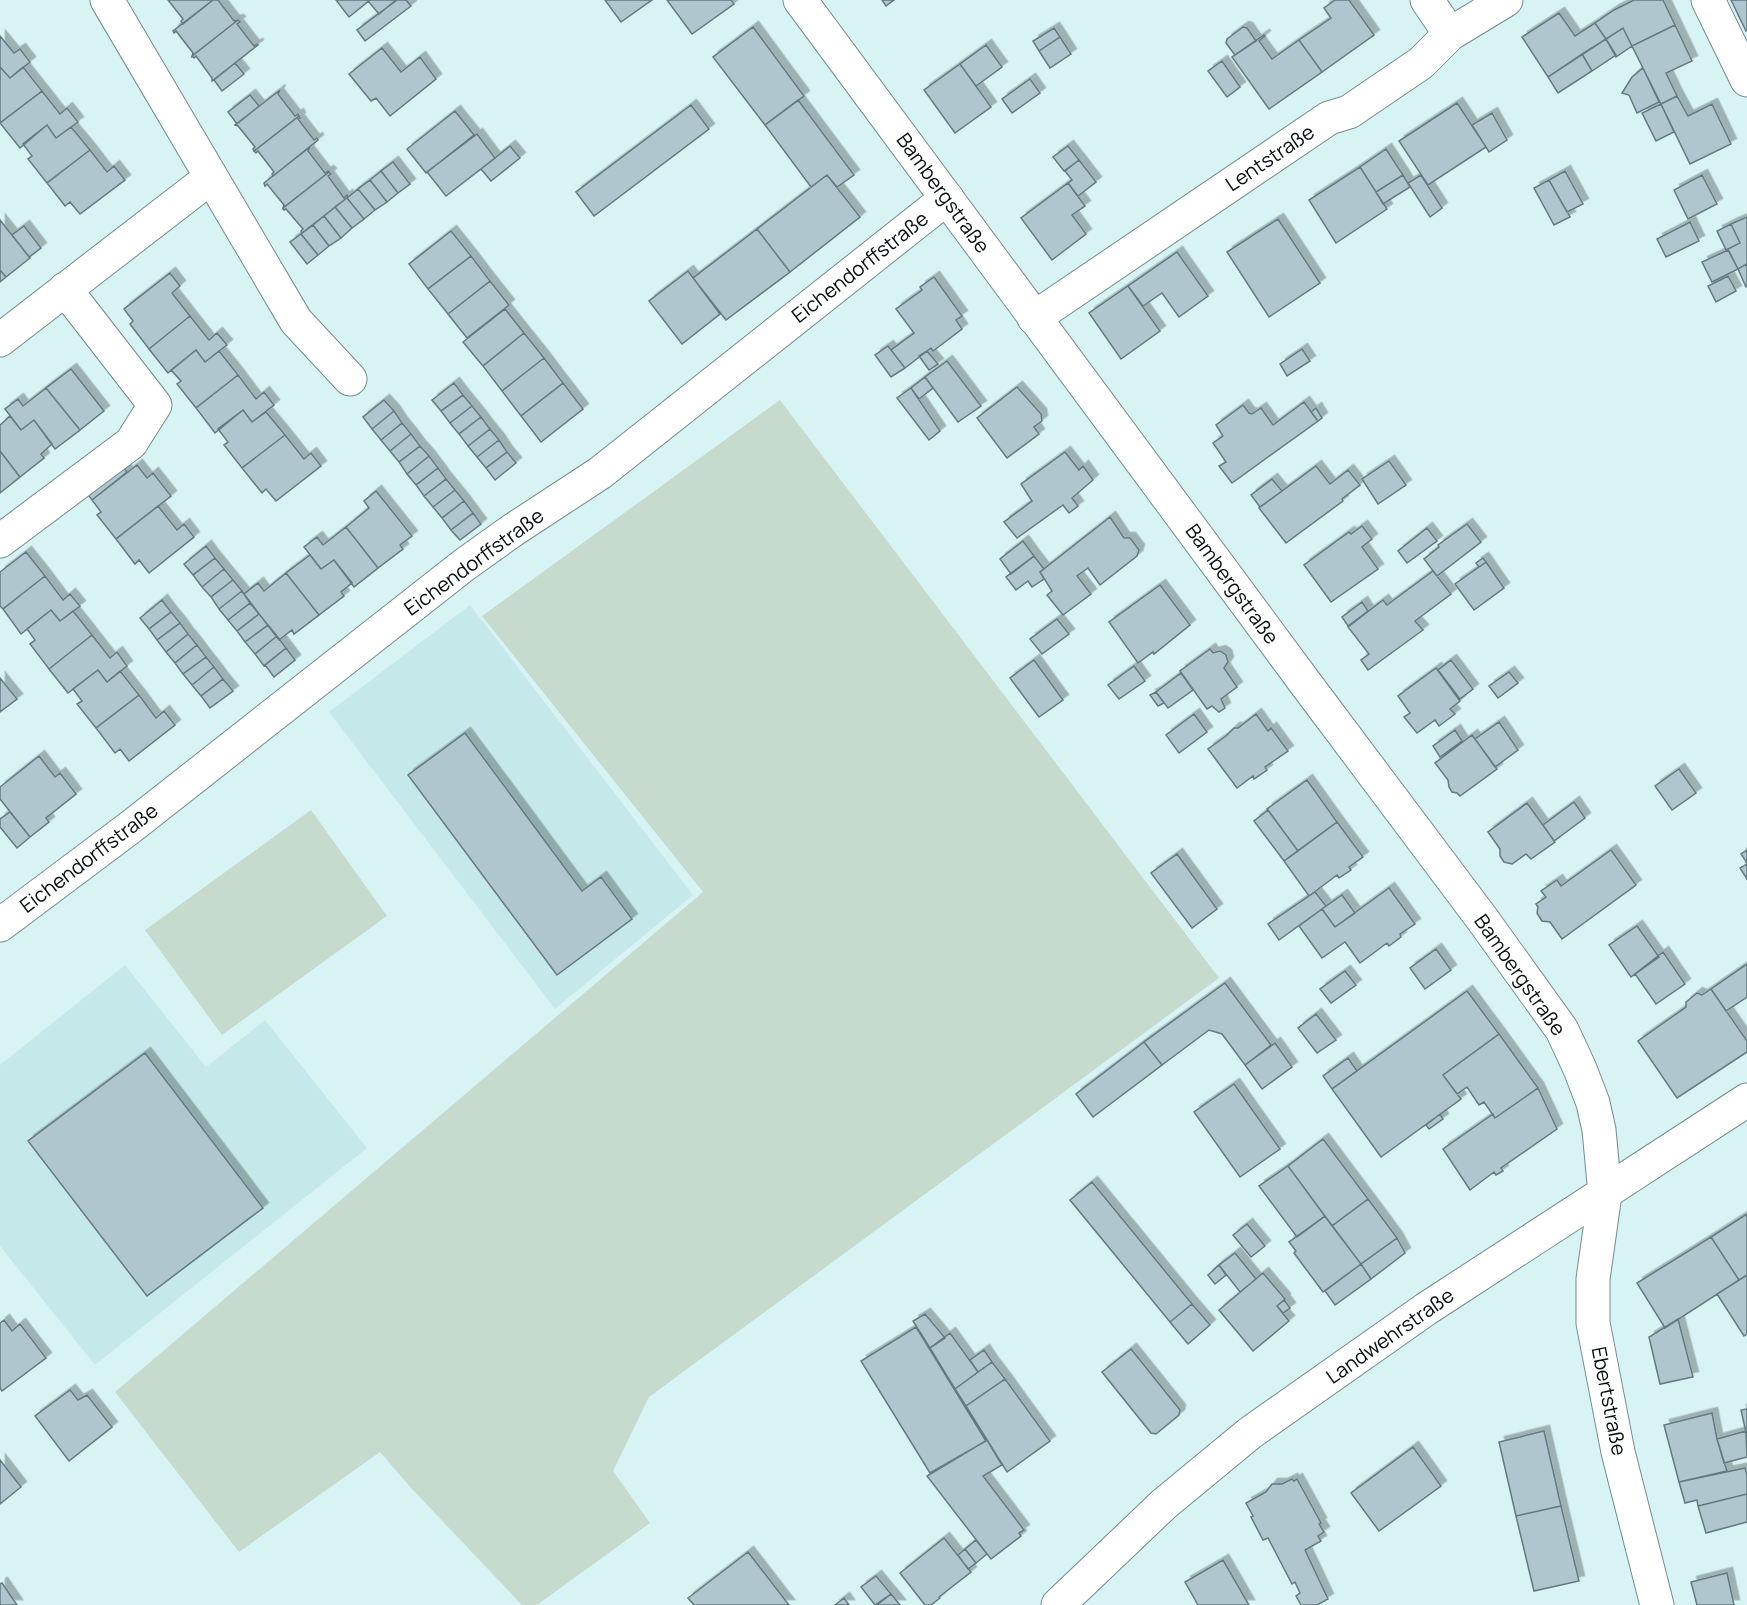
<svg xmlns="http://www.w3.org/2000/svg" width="1747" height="1605" font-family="Manrope,sans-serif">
  <defs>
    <filter id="shadow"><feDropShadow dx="5.5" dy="-5.5" stdDeviation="0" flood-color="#0004"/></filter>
  </defs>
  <rect width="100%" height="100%" fill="#d8f3f4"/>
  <path fill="#c5e9eb" d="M470 605 693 895 555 1009 329 712Z
    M125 965 206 1067 265 1020 367 1148 95 1365 0 1246V1065Z"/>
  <path fill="#c6dbce" d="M780 400 1219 978 649 1397 613 1471 650 1523 537 1605H522L412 1489 380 1452 239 1552 115 1392 703 892 482 616Z
    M311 810 387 916 222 1035 145 930Z"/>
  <path fill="#afc6ce" stroke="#647a81" stroke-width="1.5" filter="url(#shadow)" d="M168 0H213L183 24 181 21 183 19Z
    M213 0H218L234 21 238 20 192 56 193 53 176 31 174 33 173 31Z
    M336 0H370L349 17Z
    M370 0H396L379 14 368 1Z
    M397 0H406L411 6 365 41 357 30Z
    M605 0H652L621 22Z
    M667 0H731L734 4 692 34Z
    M882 0H894L886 6Z
    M1335 0H1349L1374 35 1322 72 1299 40 1331 18 1324 8Z
    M1634 0H1663L1675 25 1632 46 1623 28 1606 39 1595 23 1614 10Z
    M1731 0H1747V30L1746 31Z
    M1559 13 1575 36 1595 23 1606 39 1548 77 1522 37Z
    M238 20 240 22 237 24 254 46 257 44 258 45 212 81V78L196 56 194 58 192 56Z
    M1675 25 1692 61 1666 73 1677 96 1661 104 1632 46Z
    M753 27 804 96 765 125 713 57Z
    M1243 27 1247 28 1256 41 1235 55 1226 43 1227 39Z
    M1054 28 1060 37 1039 51 1033 41Z
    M1623 28 1632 46 1616 57 1606 39Z
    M1264 35 1265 36 1259 41 1272 59 1299 40 1322 72 1269 109 1232 57Z
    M0 36 14 53 20 49 30 62 10 78 0 67Z
    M1060 37 1071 54 1050 68 1039 51Z
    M1606 39 1616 55 1592 71 1582 54Z
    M986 45 1002 67 976 86 960 64Z
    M382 48 401 72 420 57 436 79 390 116 376 98 371 101 349 74Z
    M1582 54 1592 71 1558 93 1548 77Z
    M1222 61 1240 87 1227 97 1208 71Z
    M235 63 244 74 222 91 214 80Z
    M960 64 991 107 955 133 924 90Z
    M0 67 10 78 23 67 42 91 0 123Z
    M1643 68 1659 102 1637 113 1629 95 1622 93 1632 77Z
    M1030 79 1040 93 1012 113 1002 99Z
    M280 90 278 94 295 116 298 114 299 116 254 151 253 149 255 147 238 126 235 125Z
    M42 91 60 114 67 108 78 122 56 138 47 125 20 148 0 123Z
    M250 95 259 106 237 124 228 112Z
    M1677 96 1688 116 1712 104 1731 144 1690 164 1661 104Z
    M798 100 854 175 837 187 827 175 811 187 765 125Z
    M1457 103 1486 147 1428 185 1399 141Z
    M1661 104 1674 132 1656 141 1642 113Z
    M691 105 709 129 594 216 576 192Z
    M455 111 474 135 426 173 407 149Z
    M1492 113 1507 140 1489 152 1472 125Z
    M299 116 300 118 298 119 314 140 317 138 318 140 273 176 272 174 274 172 258 151 256 153 254 151Z
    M47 125 56 138 71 127 90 150 47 183 28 159 32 156 23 144Z
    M477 134 495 158 446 196 427 172Z
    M510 146 520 158 491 181 481 169Z
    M1068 146 1079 160 1064 171 1053 157Z
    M310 147 308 151 325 173 328 171 329 172 283 208 284 205 267 184 265 186 264 183Z
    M1386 149 1403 175 1376 192 1360 167Z
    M90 150 107 172 114 166 125 180 80 214 70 202 65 206 47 183Z
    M1079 160 1096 182 1078 196 1068 183 1072 180 1065 171Z
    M393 162 410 184 398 193 381 171Z
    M1360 167 1387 209 1336 243 1309 200Z
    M381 171 398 193 387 202 370 180Z
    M1565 171 1583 204 1567 212 1549 180Z
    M329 172 331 174 328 176 344 198 347 195 348 197 302 233 301 231 303 229 286 209 284 210 283 208Z
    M827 175 860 217 790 272 757 229Z
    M1403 175 1410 187 1383 204 1376 192Z
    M1421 175 1442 208 1430 217 1408 183Z
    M1702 175 1717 204 1688 219 1674 190Z
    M370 180 387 202 375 210 358 189Z
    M1549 180 1570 217 1554 225 1534 188Z
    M1068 183 1085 206 1072 215 1086 234 1052 260 1021 218Z
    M358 189 375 210 364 219 347 198Z
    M347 198 364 219 352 228 335 207Z
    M335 207 352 228 341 238 324 216Z
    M324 216 341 238 329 246 313 225Z
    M1747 217V264L1738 269 1728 249 1740 243 1731 224Z
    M1278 219 1320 283 1269 317 1227 252Z
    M0 220 30 258 6 277 0 270Z
    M1690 222 1699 241 1666 257 1657 239Z
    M1731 224 1740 243 1726 250 1717 231Z
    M313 225 329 246 318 255 301 234Z
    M24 226 41 248 29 257 12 235Z
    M757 229 790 272 726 320 693 278Z
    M451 231 471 256 428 289 409 264Z
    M301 234 318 255 307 264 290 242Z
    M1728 250 1738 269 1712 282 1702 262Z
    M1177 252 1208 296 1179 317 1162 293 1143 306 1128 286Z
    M471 256 490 281 448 314 428 289Z
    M1747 264V286L1746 287 1738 269Z
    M0 270 6 277 0 282Z
    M688 271 720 314 682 344 649 301Z
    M170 273 180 286 172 293 190 316 149 349 130 324 133 321 124 309Z
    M1728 276 1736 291 1716 302 1708 286Z
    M934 277 962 316 956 320 962 329 933 351 931 348 905 368 891 350 914 333 896 309 922 290 920 287Z
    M490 281 509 305 467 338 448 314Z
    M1128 286 1160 331 1121 359 1089 313Z
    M505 309 524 333 483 366 463 342Z
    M190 316 209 340 217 333 227 345 205 362 196 350 168 373 149 349Z
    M524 333 544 358 502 391 483 366Z
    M888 346 905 368 891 377 875 355Z
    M1302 349 1310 361 1287 376 1280 364Z
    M196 350 205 362 219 351 238 375 196 408 177 384 181 381 171 370Z
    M927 351 938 364 929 370 919 356Z
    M544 358 563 383 521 416 502 391Z
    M947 361 981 406 958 422 925 377Z
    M71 369 104 411 80 430 46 388Z
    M238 375 256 399 264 392 274 405 252 422 243 410 215 433 196 408Z
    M925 377 933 388 919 399 911 388Z
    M454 383 463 395 441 411 432 400Z
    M563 383 583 409 541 442 521 416Z
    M1017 387 1041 414 1042 421 1034 427 1039 434 1007 458 977 418Z
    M46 388 80 430 55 449 34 420 21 430 5 409 18 399 23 406Z
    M911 388 940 431 929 440 897 398Z
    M463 395 472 406 450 423 441 411Z
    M384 400 394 411 372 429 363 417Z
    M1304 402 1318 421 1232 483 1219 466 1226 462 1213 443 1223 436 1216 425 1243 405 1249 413 1252 414 1261 408 1273 425Z
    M472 406 481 417 459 434 450 423Z
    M1316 408 1322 418 1318 421 1311 412Z
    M243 410 252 422 266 412 285 435 242 468 224 445 228 442 218 429Z
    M394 411 402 423 381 440 372 429Z
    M10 416 21 430 34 420 52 444 41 454 44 458 20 477 0 451V425Z
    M481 417 490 429 468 446 459 434Z
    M402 423 411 434 390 451 381 440Z
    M490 429 499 440 477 457 468 446Z
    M411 434 420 446 399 462 390 451Z
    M285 435 304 459 311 453 321 466 276 501 266 489 262 493 242 468Z
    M499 440 507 452 486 468 477 457Z
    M420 446 429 456 407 474 399 462Z
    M0 451 20 477 0 493Z
    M507 452 516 463 495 480 486 468Z
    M1065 452 1079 470 1083 466 1093 480 1072 498 1078 506 1069 513 1063 505 1017 538 1004 522 1032 501 1021 484Z
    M429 456 438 468 416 485 407 474Z
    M118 460 127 472 92 500 83 488Z
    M1389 461 1406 485 1378 504 1362 479Z
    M137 465 147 478 153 473 171 496 116 539 97 515 101 512 92 500Z
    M1316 466 1330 484 1348 470 1360 485 1342 499 1343 501 1286 543 1259 508Z
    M438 468 446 479 424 496 416 485Z
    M446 479 455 490 433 507 424 496Z
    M1272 479 1282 491 1260 507 1251 495Z
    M455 490 464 501 442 518 433 507Z
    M376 491 412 536 400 545 403 549 378 568 346 527 369 508 364 501Z
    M464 501 473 513 451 530 442 518Z
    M158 506 177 530 184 524 194 537 149 573 139 560 135 564 116 539Z
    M473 513 481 524 460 540 451 530Z
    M1110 517 1124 538H1130L1139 550 1137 556 1100 585 1088 568 1077 576 1091 594 1063 615 1047 595 1052 591 1040 572Z
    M1467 524 1481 542 1437 576 1424 559 1439 547 1438 545Z
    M1362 526 1372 539 1362 547 1378 569 1331 602 1304 565 1349 532 1351 534Z
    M346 527 378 568 354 587 334 560 321 569 304 547 317 537 323 545Z
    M1427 528 1437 541 1407 563 1398 551Z
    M1023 541 1034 556 1011 574 1000 559Z
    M206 546 215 558 193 575 184 564Z
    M26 552 45 576 3 609 0 606V572Z
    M310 555 321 569 334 560 352 583 341 592 344 596 319 615 286 573Z
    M1034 556 1044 569 1040 572 1044 579 1032 587 1028 581 1016 590 1006 577Z
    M215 558 224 569 202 587 193 575Z
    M1483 558 1486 562 1479 567 1476 563Z
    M1486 562 1504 588 1474 610 1455 584Z
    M224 569 233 580 211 597 202 587Z
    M1433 571 1451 594 1415 621 1423 630 1368 670 1361 660 1369 654 1348 627 1383 600 1387 605Z
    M286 573 319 615 294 634 292 630 279 640 244 594 258 583 264 591Z
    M45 576 63 600 70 594 80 606 60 621 51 610 21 634 3 609Z
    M233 580 242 591 219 609 211 597Z
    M1160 585 1190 625 1154 654 1153 652 1138 663 1109 622Z
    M242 591 250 603 228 620 219 609Z
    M162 600 171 612 149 629 140 618Z
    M1362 602 1368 611 1348 626 1342 617Z
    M250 603 259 614 237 631 228 620Z
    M51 610 60 621 73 611 92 635 49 669 30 644 35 640 27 629Z
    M171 612 180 623 157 640 149 629Z
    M259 614 268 625 245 642 237 631Z
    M1057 619 1069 634 1042 654 1030 639Z
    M180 623 188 634 166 652 157 640Z
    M268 625 277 636 255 654 245 642Z
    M188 634 197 645 175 663 166 652Z
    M92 635 110 658 117 652 127 666 107 682 98 670 68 693 49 669Z
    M277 636 286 648 264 666 255 654Z
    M197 645 206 657 183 674 175 663Z
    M286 648 295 660 274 677 265 665Z
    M1210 649 1213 653 1220 651 1226 655 1228 662 1224 668 1237 687 1221 699 1225 708 1219 712 1212 706 1207 709 1180 671Z
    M206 657 214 667 192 685 183 674Z
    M1034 660 1063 700 1039 717 1010 678Z
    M1451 660 1473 689 1460 699 1438 670Z
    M1134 666 1145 681 1119 699 1108 685Z
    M214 667 223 679 201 696 192 685Z
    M1436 668 1460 701 1450 709 1455 714 1439 726 1435 720 1417 733 1404 717 1410 713 1398 696Z
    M98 670 107 682 120 671 139 695 96 728 77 704 82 701 73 689Z
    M1509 672 1518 683 1498 698 1489 686Z
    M1181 673 1193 690 1168 708 1156 692Z
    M0 678 17 699 0 712Z
    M223 679 233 691 210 708 201 696Z
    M1156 692 1164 703 1158 706 1150 695Z
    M139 695 156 718 164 711 175 725 129 761 120 749 115 753 96 728Z
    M1194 714 1207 732 1179 753 1166 735Z
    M1256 714 1268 731 1271 728 1288 751 1265 767 1267 770 1254 779 1253 776 1237 788 1208 749 1226 736 1234 728H1238Z
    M1499 722 1518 750 1495 767 1475 739Z
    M1455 730 1462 741 1440 757 1433 746Z
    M465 733 582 891 601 877 632 919 557 975 408 775Z
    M1472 735 1497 769 1460 796 1457 793 1452 792 1449 787 1448 780 1435 763Z
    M39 756 55 777 60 773 76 794 46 818 49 822 30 837 0 799V787Z
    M1679 769 1696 793 1672 810 1655 786Z
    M1307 780 1337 822 1298 851 1267 809Z
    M1574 802 1585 818 1554 841 1543 825Z
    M1527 803 1555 842 1531 859 1526 854 1512 864 1504 862 1500 856V849L1488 832Z
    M1268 810 1298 851 1284 861 1254 821Z
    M10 812 30 837 17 848 0 827V819Z
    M1337 822 1363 857 1349 867 1351 870 1339 878 1337 875 1309 896 1284 861Z
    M1611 850 1636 885 1562 939 1550 922 1542 921 1537 913 1538 907 1536 904 1546 897 1541 891 1557 880 1561 886Z
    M1747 850V863L1741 854Z
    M1177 854 1217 909 1192 928 1151 873Z
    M1747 864V879L1740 868Z
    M1389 888 1415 924 1400 934 1401 937 1389 946 1387 943 1360 963 1345 942 1322 958 1299 926 1322 909 1335 927Z
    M1315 892 1326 906 1279 940 1268 924Z
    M1342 895 1355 913 1335 927 1322 909Z
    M1637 926 1659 957 1631 977 1609 945Z
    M1436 949 1451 970 1425 989 1410 968Z
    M1663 952 1685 984 1656 1004 1635 974Z
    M1747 964V997L1726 1011 1711 989Z
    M1345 971 1356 985 1331 1003 1320 989Z
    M1225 983 1271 1045 1245 1065 1222 1034 1209 1030 1162 1065 1144 1042Z
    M1711 989 1747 1041V1052L1677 1098 1638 1041 1686 1007V1002L1697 993 1702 995Z
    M1467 991 1499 1034 1443 1075 1461 1099 1381 1157 1332 1089Z
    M1316 1014 1336 1040 1317 1053 1298 1028Z
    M1499 1034 1538 1088 1495 1118 1484 1102 1479 1105 1467 1087 1457 1094 1443 1075Z
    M1144 1042 1162 1065 1093 1117 1076 1094Z
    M1275 1043 1292 1067 1262 1089 1245 1065Z
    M145 1053 263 1208 147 1296 28 1141Z
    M1348 1058 1357 1071 1332 1089 1323 1076Z
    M1234 1084 1280 1149 1240 1177 1194 1112Z
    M1538 1088 1557 1129 1501 1168 1503 1171 1496 1175 1494 1172 1470 1190 1443 1149 1493 1114 1495 1118Z
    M1440 1114 1443 1119 1429 1129 1426 1125Z
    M1323 1139 1368 1199 1332 1226 1288 1166Z
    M1288 1166 1325 1216 1297 1237 1259 1186Z
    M1092 1182 1192 1304 1170 1322 1070 1200Z
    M1368 1199 1397 1238 1361 1264 1332 1226Z
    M1747 1214V1275L1739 1280 1711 1237Z
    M1325 1216 1361 1264 1323 1292 1294 1253 1296 1251 1289 1242Z
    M1247 1224 1265 1246 1251 1257 1233 1235Z
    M1711 1237 1739 1280 1665 1328 1637 1283Z
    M1397 1238 1405 1253 1371 1279 1361 1264Z
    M1235 1253 1256 1279 1240 1292 1219 1265Z
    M1361 1264 1371 1279 1335 1305 1325 1291Z
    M1219 1265 1226 1275 1215 1284 1208 1275Z
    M1263 1273 1285 1299 1277 1306 1289 1321 1253 1351 1219 1310Z
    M1747 1275V1334L1744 1336 1717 1294Z
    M1284 1300 1290 1308 1283 1313 1277 1306Z
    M1192 1304 1210 1325 1188 1344 1170 1322Z
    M925 1314 945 1338 930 1348 913 1321Z
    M1678 1319 1693 1377 1660 1384 1649 1337Z
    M4 1320 12 1331 20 1324 46 1358 2 1391 0 1388V1323Z
    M916 1327 986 1441 930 1473 861 1361Z
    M950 1333 978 1372 955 1389 930 1348Z
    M1131 1349 1180 1410 1179 1415 1156 1434 1151 1433 1102 1372Z
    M984 1350 992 1362 978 1372 970 1360Z
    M992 1362 1005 1379 966 1406 955 1389Z
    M1005 1379 1050 1441 1007 1472 966 1406Z
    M70 1390 78 1400 87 1395 112 1427 69 1461 35 1416Z
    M1747 1409V1437L1741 1410Z
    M1712 1413 1717 1439 1727 1471 1679 1482 1664 1425Z
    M1544 1431 1561 1506 1516 1516 1499 1442Z
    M1746 1431 1747 1457 1724 1463 1717 1439Z
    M987 1440 1002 1465 983 1476 1024 1530 1019 1533 1021 1536 991 1559 927 1476Z
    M1413 1447 1441 1486 1379 1531 1351 1493Z
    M0 1460 21 1487 0 1504Z
    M1745 1468 1747 1475V1494L1698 1506 1697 1500 1685 1503 1679 1482Z
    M1292 1479 1294 1481 1297 1479 1321 1523 1319 1524 1324 1532 1318 1536 1321 1541 1305 1550 1328 1599 1317 1605H1301L1296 1596 1300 1593 1295 1582 1292 1584 1268 1538 1263 1540 1251 1517 1253 1516 1246 1503 1266 1492 1272 1484H1282Z
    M1747 1494V1522L1706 1533 1698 1506Z
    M1561 1506 1579 1581 1534 1591 1516 1516Z
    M944 1538 971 1572 939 1597 940 1598 931 1605H925L900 1573Z
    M976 1540 987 1554 976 1563 965 1549Z
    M965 1549 976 1563 968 1569 958 1555Z
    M748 1552 789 1605H694L688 1598Z
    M1223 1560 1249 1605H1198L1185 1582Z
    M1727 1573 1734 1605H1697L1691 1582Z
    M876 1576 891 1594 875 1605 861 1587Z
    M2 1583 17 1605H0V1584Z
    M891 1594 900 1605H877Z
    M844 1598 849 1605H835Z"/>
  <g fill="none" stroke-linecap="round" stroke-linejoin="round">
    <g stroke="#738c8d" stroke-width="35">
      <path id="street" d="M107 0 296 321 350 379
        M1427 0 1450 34
        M1708 0 1747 80
        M1034 318 1329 118 1349 112 1421 63 1450 34 1506 0
        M0 340 210 178
        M0 541 131 443 155 405 65 289
        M0 925 132 826 464 565 513 530 600 473 947 198
        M1605 1194 1593 1279V1323L1618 1452 1657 1605"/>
    </g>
    <g stroke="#738c8d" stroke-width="35">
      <path id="secondary" d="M800 0 1306 684 1483 920 1562 1030 1580 1069 1593 1103 1599 1130 1605 1194
        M1058 1605 1164 1504 1250 1433 1426 1309 1747 1100"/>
    </g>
    <use href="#street" stroke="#fff" stroke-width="33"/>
    <use href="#secondary" stroke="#fff" stroke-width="33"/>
  </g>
  <g text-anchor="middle" stroke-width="4.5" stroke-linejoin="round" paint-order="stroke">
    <g font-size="20" fill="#050d0e" stroke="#fff">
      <text transform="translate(1270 158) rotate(-34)" y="7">Lentstraße</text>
      <text transform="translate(943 193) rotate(54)" y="7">Bambergstraße</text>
      <text transform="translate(860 267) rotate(-38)" y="7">Eichendorffstraße</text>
      <text transform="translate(474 562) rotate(-36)" y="7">Eichendorffstraße</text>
      <text transform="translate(1232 584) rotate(54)" y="7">Bambergstraße</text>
      <text transform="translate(89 858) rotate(-37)" y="7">Eichendorffstraße</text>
      <text transform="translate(1520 975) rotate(55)" y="7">Bambergstraße</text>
      <text transform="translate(1390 1336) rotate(-35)" y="7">Landwehrstraße</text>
      <text transform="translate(1609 1401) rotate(79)" y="7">Ebertstraße</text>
    </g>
  </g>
</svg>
